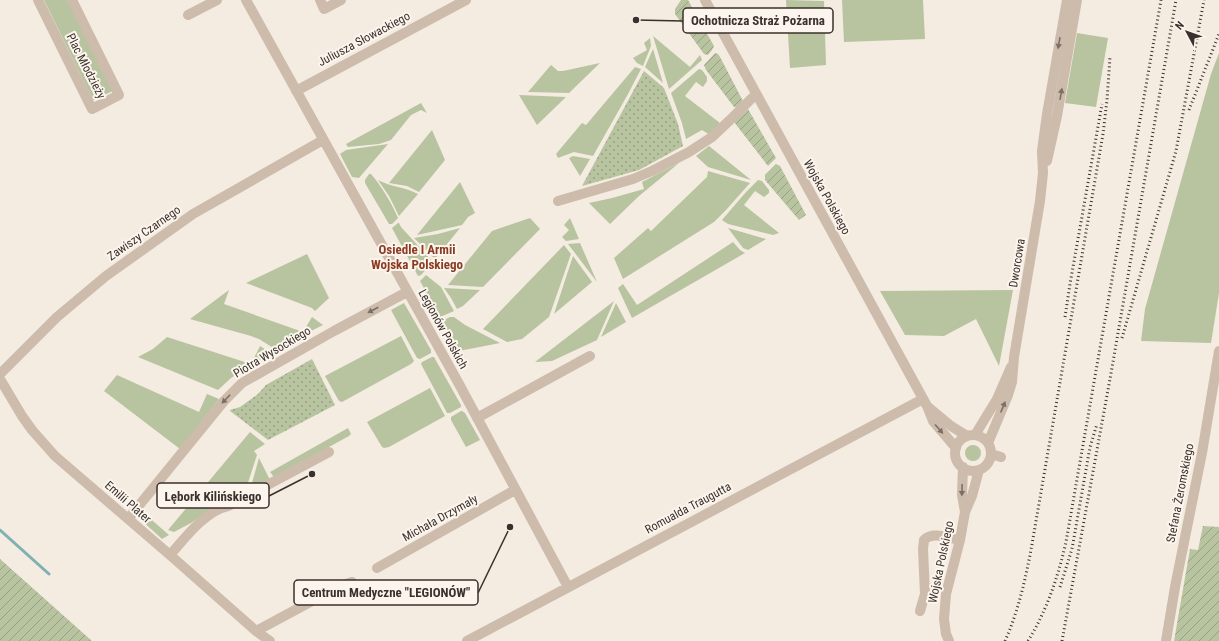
<svg xmlns="http://www.w3.org/2000/svg" width="1219" height="641" font-family="'Roboto Condensed',sans-serif">
  <defs>
    <pattern id="park-dots" width="8" height="8" patternUnits="userSpaceOnUse"><rect width="8" height="8" fill="#b8c4a0"/><path d="M2 2h.1M6 6h.1" fill="none" stroke="#97a083" stroke-width="1.8" stroke-linecap="round"/></pattern>
    <pattern id="garden-furrows" width="10" height="10" patternUnits="userSpaceOnUse"><rect width="10" height="10" fill="#b8c4a0"/><path d="M-1 1l2-2M0 10L10 0M9 11l2-2" fill="none" stroke="#97a083"/></pattern>
  </defs>
  <rect width="100%" height="100%" fill="#f4ebe1"/>
  <path fill="#b8c4a0" d="M44 0H67L113 91 93 100Z
    M786 0 824 1 826 65 790 68Z
    M842 0H923L925 39 844 42Z
    M1077 33 1108 38 1096 107 1065 103Z
    M653 36 690 67 700 55 702 60 669 89Z
    M650 38 651 46 643 66 637 63 633 58 647 50 644 43Z
    M653 49 663 83 645 67Z
    M1219 53V293L1211 343 1141 341 1145 309 1211 74Z
    M600 63 569 93 528 92 551 65 558 71H563Z
    M635 67 641 69 628 94 593 156 574 152 558 158 556 154 582 123 586 125Z
    M699 69 702 70 707 77V81L703 87 696 82 685 96 720 123 710 135 702 130 686 139 682 123 671 93Z
    M519 95 566 97 537 125Z
    M421 103 427 113 421 110 411 115 391 140 379 144 348 147 346 144Z
    M432 130 445 160 419 192 407 186 389 183Z
    M388 144 359 178 352 177 340 154 346 150Z
    M709 146 751 180 708 167 696 156Z
    M573 156 590 159 580 176 569 158Z
    M679 163 639 196 610 224 589 203 612 198 644 189 642 182Z
    M708 171 750 183 726 210 714 222 623 279 614 258 648 228 651 231 707 177Z
    M369 174H371C382 187 391 202 398 218L392 224H389L365 183V180Z
    M378 180C391 187 405 187 418 194L399 216 389 196Z
    M758 180 762 181 769 190V193L764 197 755 191 744 205 779 233 773 235 728 224 722 220 746 192Z
    M460 182 475 213 468 217 462 225 417 235Z
    M530 218 540 229 483 287 448 285 492 231Z
    M570 218 579 239 566 241 562 237 569 230 564 225Z
    M398 223H399L401 227 433 262 421 275 418 276 392 228Z
    M460 228 435 259 414 238 438 234Z
    M728 228 766 239 748 250 743 248Z
    M733 242 740 250 745 253 632 318 618 288 623 284 637 305Z
    M580 243 597 282 568 244Z
    M564 245 571 254 549 317 522 339 507 342 483 329Z
    M307 254 329 298 315 311 312 308 246 283Z
    M573 256 592 282 554 314Z
    M426 275 441 287 454 311 440 317 420 281Z
    M444 288 480 290 463 306 457 309 451 298Z
    M229 290 224 304 303 332 312 317 323 325 275 349 259 339 251 336 190 319Z
    M1013 290 999 366 976 319 944 336 905 335 880 291Z
    M614 301 597 340 552 361 535 362Z
    M404 303 431 350V353L420 359 417 358 391 310Z
    M616 303 626 322 601 337Z
    M450 317H454L465 325 500 343 459 351 442 321Z
    M401 336 414 361 411 364 342 402 339 401 325 376Z
    M167 337 251 364 260 346 271 353 231 378 218 390 138 357 153 349Z
    M432 357H434L461 405V407L450 413H447L421 364 422 362Z
    M117 375 199 412 207 394 219 399 180 449 104 391Z
    M430 388 445 416 389 447 384 448 382 447 367 422Z
    M461 411H462L465 413 480 440 466 447 451 420V417Z
    M348 428 351 434 349 436 274 477 270 472Z
    M250 432 265 444 254 451 257 455 245 492 206 512 191 523 174 532 168 530Z
    M965 453a8 8 0 1 1 16 0a8 8 0 1 1-16 0Z
    M259 458 270 480 250 490Z
    M145 514 169 535 162 539 140 519Z"/>
  <path fill="url(#park-dots)" d="M644 71 664 88 678 124 683 146 639 170 582 186Z
    M312 359 335 405 268 440 230 411V410L240 407 258 394 266 385Z"/>
  <path fill="url(#garden-furrows)" d="M681 0H688L714 46 712 50 708 55 704 54 675 14V9Z
    M715 53 718 54 720 57 743 101 737 107H734L706 70 704 65Z
    M748 109 776 158 768 166 734 122Z
    M776 164 780 166 806 215 799 220 765 180V175Z
    M1203 526 1219 527V641H1174L1190 549 1198 550Z
    M0 559 92 641H0Z"/>
  <g fill="none" stroke-linecap="round" stroke-linejoin="round">
    <path stroke="#7fb0b2" stroke-width="3" d="M0 530 49 574"/>
    <path stroke="#cdbbac" stroke-width="10" d="M38 0 92 109 119 95 72 0
      M246 0 459 384 568 587
      M320 0 324 9 341 0
      M705 0 927 406 933 421 956 448
      M188 15 217 0
      M296 91 466 0
      M1047 161 1057 116 1077 0
      M558 201 633 179 652 171 689 152 712 137 730 120 752 98 756 95
      M0 374 57 317 106 276 193 214 323 140
      M0 379 22 416 32 430 55 456 170 555 256 631 270 641
      M927 406 951 426 967 436
      M477 418 590 356
      M975 435 997 399 1011 367
      M955 453a18 18 0 1 1 36 0a18 18 0 1 1-36 0Z
      M988 443 1008 395 1012 382 1014 357 1040 201 1043 173 1042 151 1047 114 1067 0
      M991 454 1001 457
      M963 467 962 495 965 512
      M128 519 224 401 242 383 334 331 407 292
      M170 555C184 539 206 510 228 506L329 452
      M377 568 515 490
      M920 611 925 594 923 549 924 540C933 531 948 538 960 540
      M256 631 338 587 352 582
      M467 641 923 399
      M949 641 946 634 944 619 946 594 960 540 965 512 972 496 979 470
      M1166 641 1175 587 1202 453 1219 351"/>
    <path stroke="#3b302b" stroke-width="3" stroke-dasharray="1 3" stroke-linecap="butt" d="M1189 110 1219 34
      M1065 317 1070 284 1102 104
      M1122 338 1176 151 1204 0
      M1060 587 1072 549 1090 447 1097 424
      M1005 641C1018 612 1025 581 1031 550L1103 134 1107 100 1110 57
      M1028 641C1047 610 1058 577 1066 542L1161 0
      M1062 641 1110 379 1176 0"/>
  </g>
  <defs><path id="oneway-solid" d="M-6-.8H1V-3.2L6.5 0L1 3.2V.8H-6Z"/></defs>
  <g fill="#7d6f65">
    <use href="#oneway-solid" transform="translate(1059 43) rotate(100)"/>
    <use href="#oneway-solid" transform="translate(1061 94) rotate(-80)"/>
    <use href="#oneway-solid" transform="translate(373 310) rotate(152)"/>
    <use href="#oneway-solid" transform="translate(226 399) rotate(134)"/>
    <use href="#oneway-solid" transform="translate(1003 407) rotate(-67)"/>
    <use href="#oneway-solid" transform="translate(939 429) rotate(49)"/>
    <use href="#oneway-solid" transform="translate(962 490) rotate(91)"/>
  </g>
  <g text-anchor="middle" stroke-width="4" stroke-linejoin="round" paint-order="stroke">
    <g font-size="12" fill="#3b302b" stroke="#fbf5ee">
      <text transform="translate(364 39) rotate(-28)" y="4">Juliusza Słowackiego</text>
      <text transform="translate(86 66) rotate(63)" y="4">Plac Młodzieży</text>
      <text transform="translate(827 197) rotate(61)" y="4">Wojska Polskiego</text>
      <text transform="translate(144 233) rotate(-35)" y="4">Zawiszy Czarnego</text>
      <text transform="translate(1017 263) rotate(-81)" y="4">Dworcowa</text>
      <text transform="translate(443 329) rotate(61)" y="4">Legionów Polskich</text>
      <text transform="translate(272 352) rotate(-31)" y="4">Piotra Wysockiego</text>
      <text transform="translate(1180 493) rotate(-79)" y="4">Stefana Żeromskiego</text>
      <text transform="translate(128 502) rotate(41)" y="4">Emilii Plater</text>
      <text transform="translate(688 508) rotate(-28)" y="4">Romualda Traugutta</text>
      <text transform="translate(440 518) rotate(-29)" y="4">Michała Drzymały</text>
      <text transform="translate(941 562) rotate(-78)" y="4">Wojska Polskiego</text>
    </g>
    <g font-size="13" font-weight="bold" fill="#8c3b22" stroke="#fbf5ee">
      <text x="417" y="254">Osiedle I Armii<tspan x="417" dy="15">Wojska Polskiego</tspan></text>
    </g>
  </g>
  <path fill="none" stroke="#3b302b" stroke-width="1.5" d="M636 20L683 21M312 474L269 496M510 527L478 593"/>
  <g fill="#3b302b" stroke="#fbf5ee" stroke-width="1.5">
    <circle cx="636" cy="20" r="4"/>
    <circle cx="312" cy="474" r="4"/>
    <circle cx="510" cy="527" r="4"/>
  </g>
  <g fill="#fbf5ee" stroke="#3b302b" stroke-width="1.5">
    <rect x="683" y="8" width="150" height="25" rx="4"/>
    <rect x="157" y="483" width="112" height="25" rx="4"/>
    <rect x="294" y="580" width="184" height="25" rx="4"/>
  </g>
  <g font-size="13" text-anchor="middle" font-weight="bold" fill="#3b302b">
    <text x="758" y="25">Ochotnicza Straż Pożarna</text>
    <text x="213" y="501">Lębork Kilińskiego</text>
    <text x="386" y="597">Centrum Medyczne "LEGIONÓW"</text>
  </g>
  <g transform="translate(1187 32) rotate(311)" stroke="#fbf5ee" stroke-width="3" paint-order="stroke">
  <path d="M0-3L7 15L0 10L-7 15Z" fill="#3b302b"/>
  <text y="-6" font-size="11" font-weight="bold" text-anchor="middle" fill="#3b302b">N</text>
  </g>
</svg>
